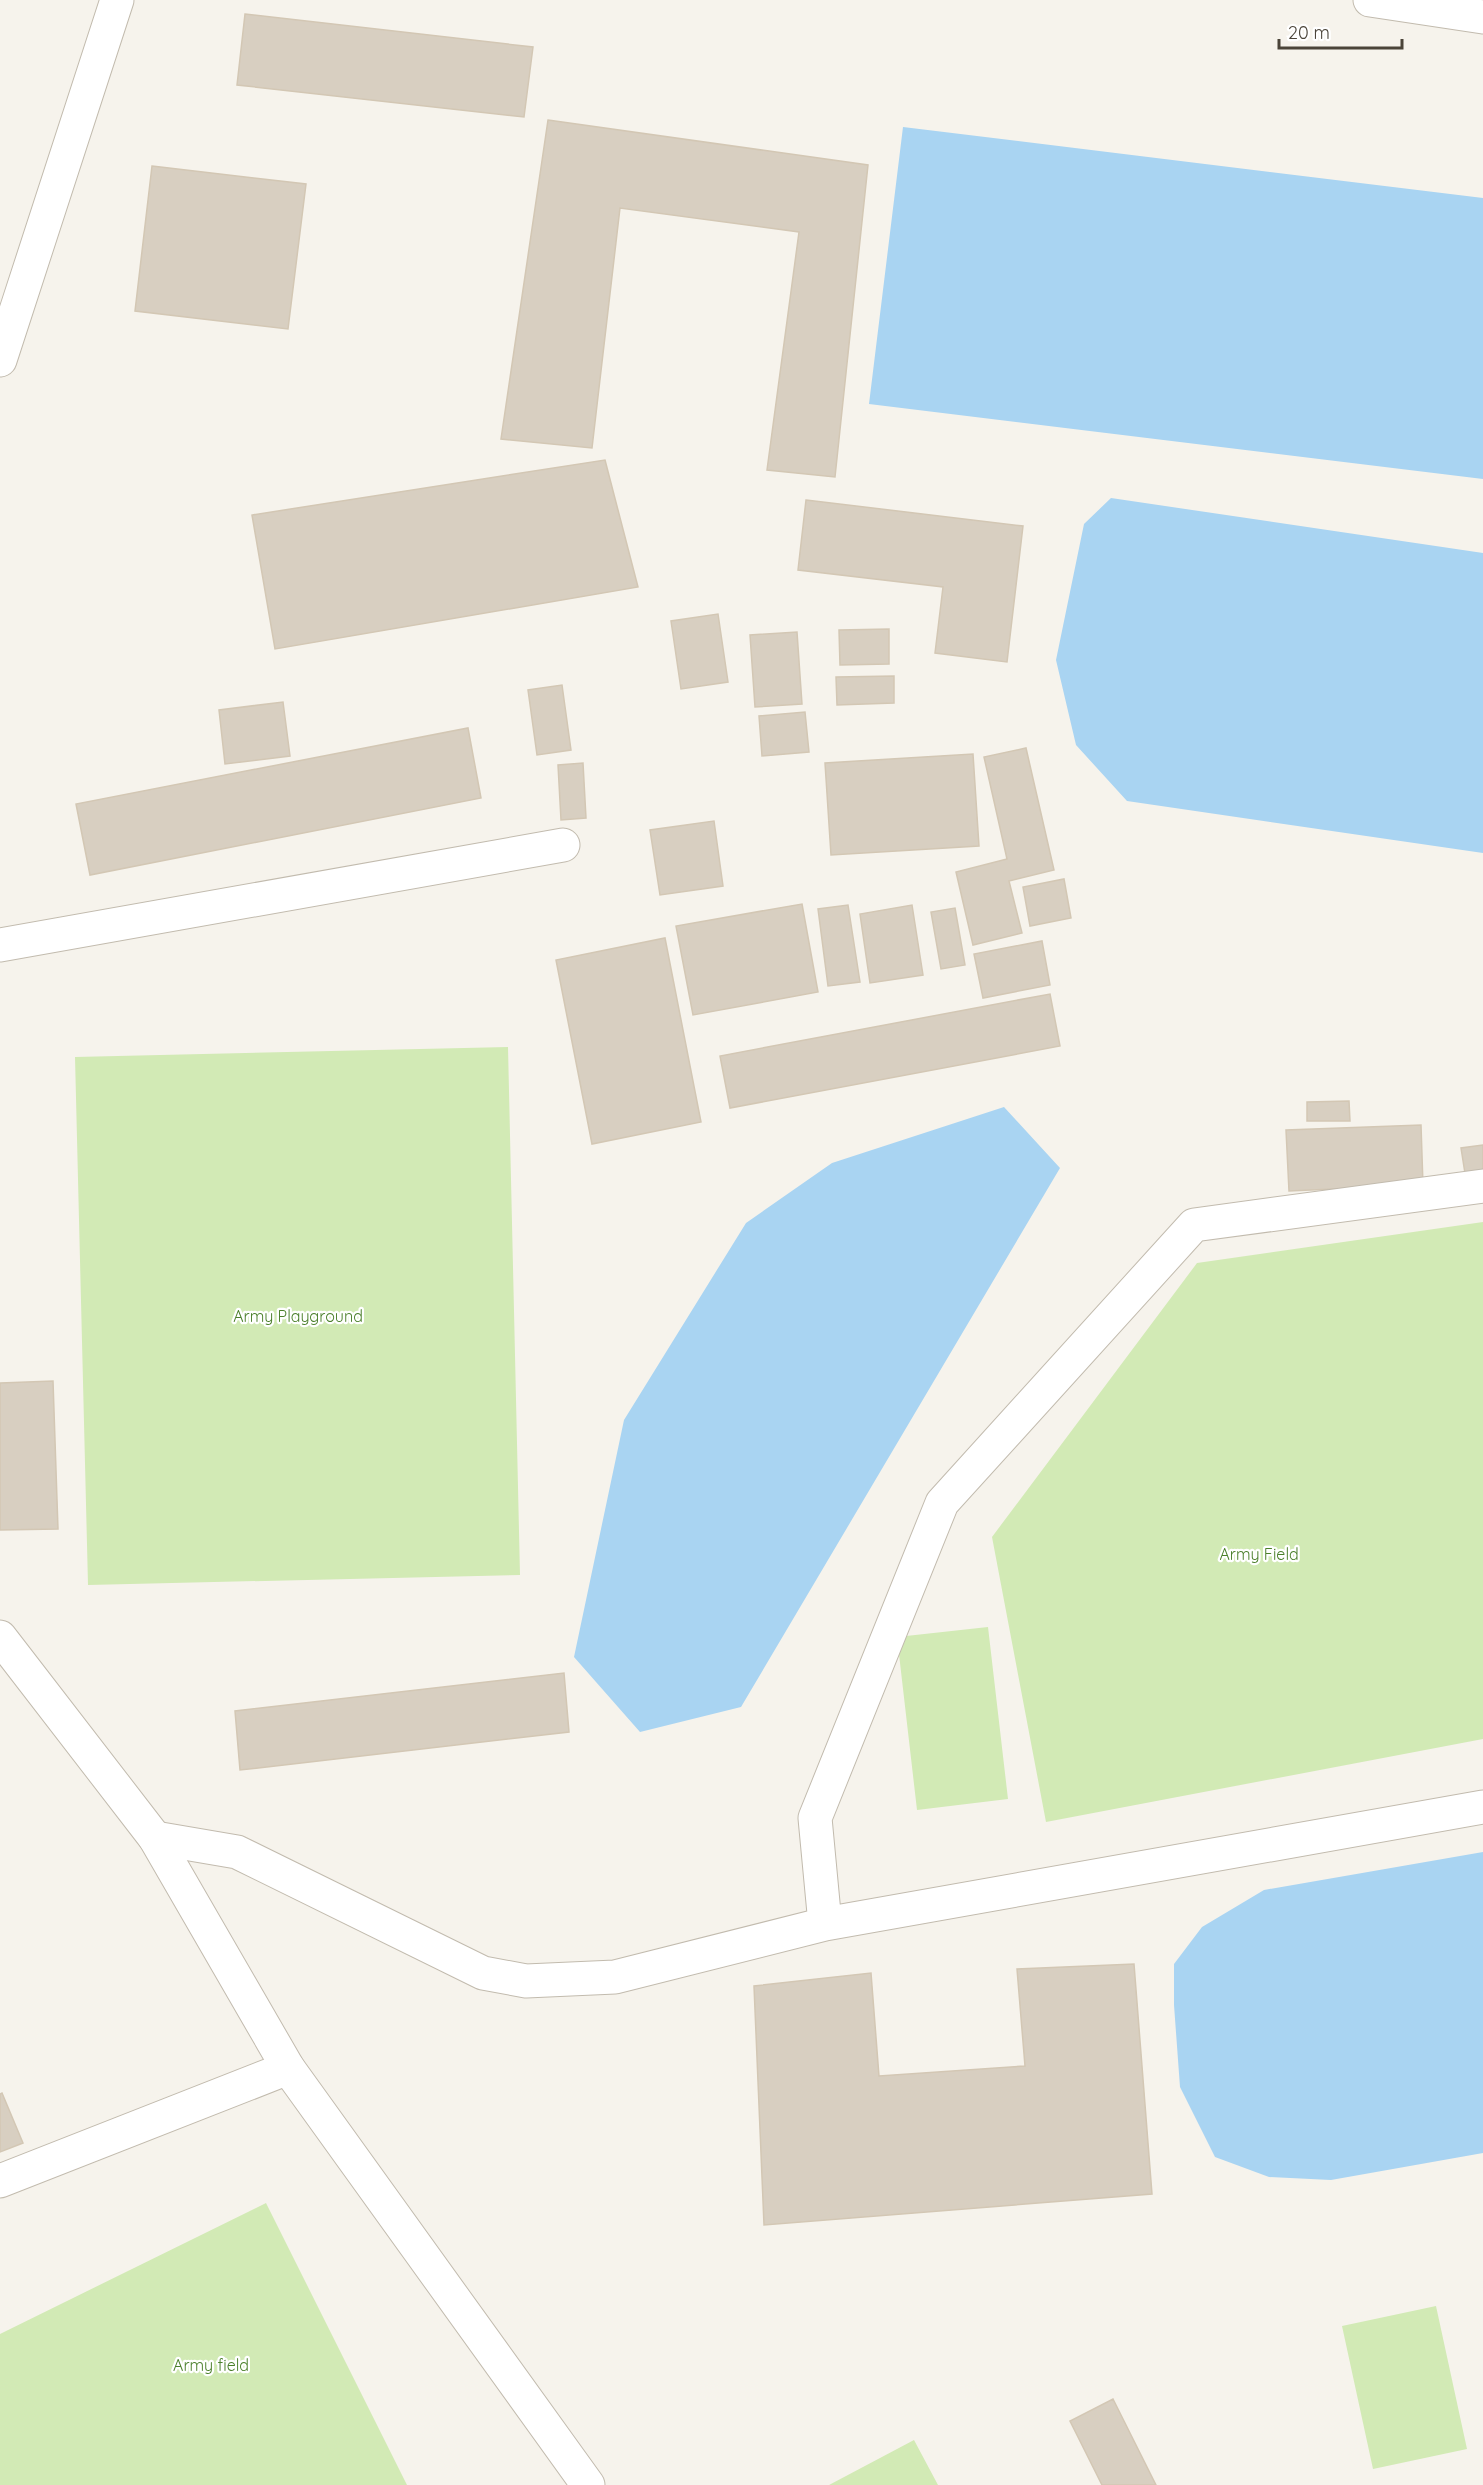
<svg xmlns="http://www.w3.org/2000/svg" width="1483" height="2485" font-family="Quicksand,sans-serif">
  <rect width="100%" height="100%" fill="#f6f3ec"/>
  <path fill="#d2eab5" d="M508 1047 520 1575 88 1585 75 1057Z
    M1483 1222V1739L1046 1822 992 1537 1197 1263Z
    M988 1627 1008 1799 917 1810 897 1637Z
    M266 2203 407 2485H0V2334Z
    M1436 2306 1467 2449 1373 2469 1342 2326Z
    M914 2440 938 2485H829Z"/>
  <path fill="#a9d4f2" d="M903 127 1483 198V479L869 404Z
    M1111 498 1483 553V853L1127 801 1076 745 1056 660 1084 524Z
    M1004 1107 1060 1168 741 1707 640 1732 574 1657 624 1420 746 1223 832 1163Z
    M1483 1852V2153L1331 2180 1269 2177 1215 2157 1180 2087 1174 2005V1964L1202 1927 1264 1890Z"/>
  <path fill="#d8cfc1" stroke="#d3c7b4" stroke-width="1.5" d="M245 14 533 47 524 117 237 85Z
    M548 120 868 165 835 477 767 470 799 232 620 208 592 448 501 439Z
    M152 166 306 184 288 329 135 311Z
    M605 460 638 587 275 649 252 515Z
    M806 500 1023 526 1007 662 935 653 943 587 798 570Z
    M718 614 728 682 681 689 671 621Z
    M889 629V664L840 665 839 630Z
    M797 632 802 704 755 707 750 635Z
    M894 676V703L837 705 836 677Z
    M562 685 571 750 537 755 528 690Z
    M283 702 290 756 225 764 219 710Z
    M805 712 809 752 762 756 759 716Z
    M468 728 481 798 90 875 76 804Z
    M1026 748 1054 870 1009 881 1022 933 973 945 956 872 1007 859 984 757Z
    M973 754 979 846 831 855 825 763Z
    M583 763 586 818 561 820 558 765Z
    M714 821 723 886 660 895 650 830Z
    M1064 879 1071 918 1030 926 1023 887Z
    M802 904 818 992 693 1015 676 926Z
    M848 905 860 982 828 986 818 909Z
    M912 905 923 975 870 983 860 914Z
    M955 908 965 965 941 969 931 912Z
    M665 938 701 1122 592 1144 556 960Z
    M1042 941 1050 985 983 998 974 954Z
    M1050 994 1060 1046 730 1108 720 1056Z
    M1349 1101 1350 1121H1307V1102Z
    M1421 1125 1423 1185 1289 1191 1286 1130Z
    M1483 1145V1184L1467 1186 1461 1148Z
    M53 1381 58 1529 0 1530V1383Z
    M564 1673 569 1732 240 1770 235 1711Z
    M1134 1964 1152 2194 764 2225 754 1986 871 1973 879 2076 1025 2066 1017 1969Z
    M2 2093 23 2143 0 2152V2094Z
    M1113 2399 1156 2485H1102L1070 2421Z"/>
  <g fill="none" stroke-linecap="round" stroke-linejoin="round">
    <g stroke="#c2bbae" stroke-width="35">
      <path id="minor" d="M0 945 563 845
        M155 1838 237 1852 483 1973 526 1981 615 1977 825 1924 1483 1807
        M825 1924 815 1818 942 1503 1194 1225 1483 1186
        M0 2181 288 2068"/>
    </g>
    <g stroke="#c2bbae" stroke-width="35">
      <path id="tertiary" d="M1370 0 1483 17
        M0 360 117 0
        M0 1637 155 1838 288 2068 588 2485"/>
    </g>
    <use href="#minor" stroke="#fff" stroke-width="33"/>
    <use href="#tertiary" stroke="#fff" stroke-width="33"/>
  </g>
  <g text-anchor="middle" stroke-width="4.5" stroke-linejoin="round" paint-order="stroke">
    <g font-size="16" fill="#4a7f2a" stroke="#fff">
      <text x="298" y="1322">Army Playground</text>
      <text x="1259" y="1560">Army Field</text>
      <text x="211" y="2371">Army field</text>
    </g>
  </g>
  <path d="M1279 39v9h123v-9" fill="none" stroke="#4b4439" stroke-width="3"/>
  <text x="1288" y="39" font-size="18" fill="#4b4439" stroke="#ffffff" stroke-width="4.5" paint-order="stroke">20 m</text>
</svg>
